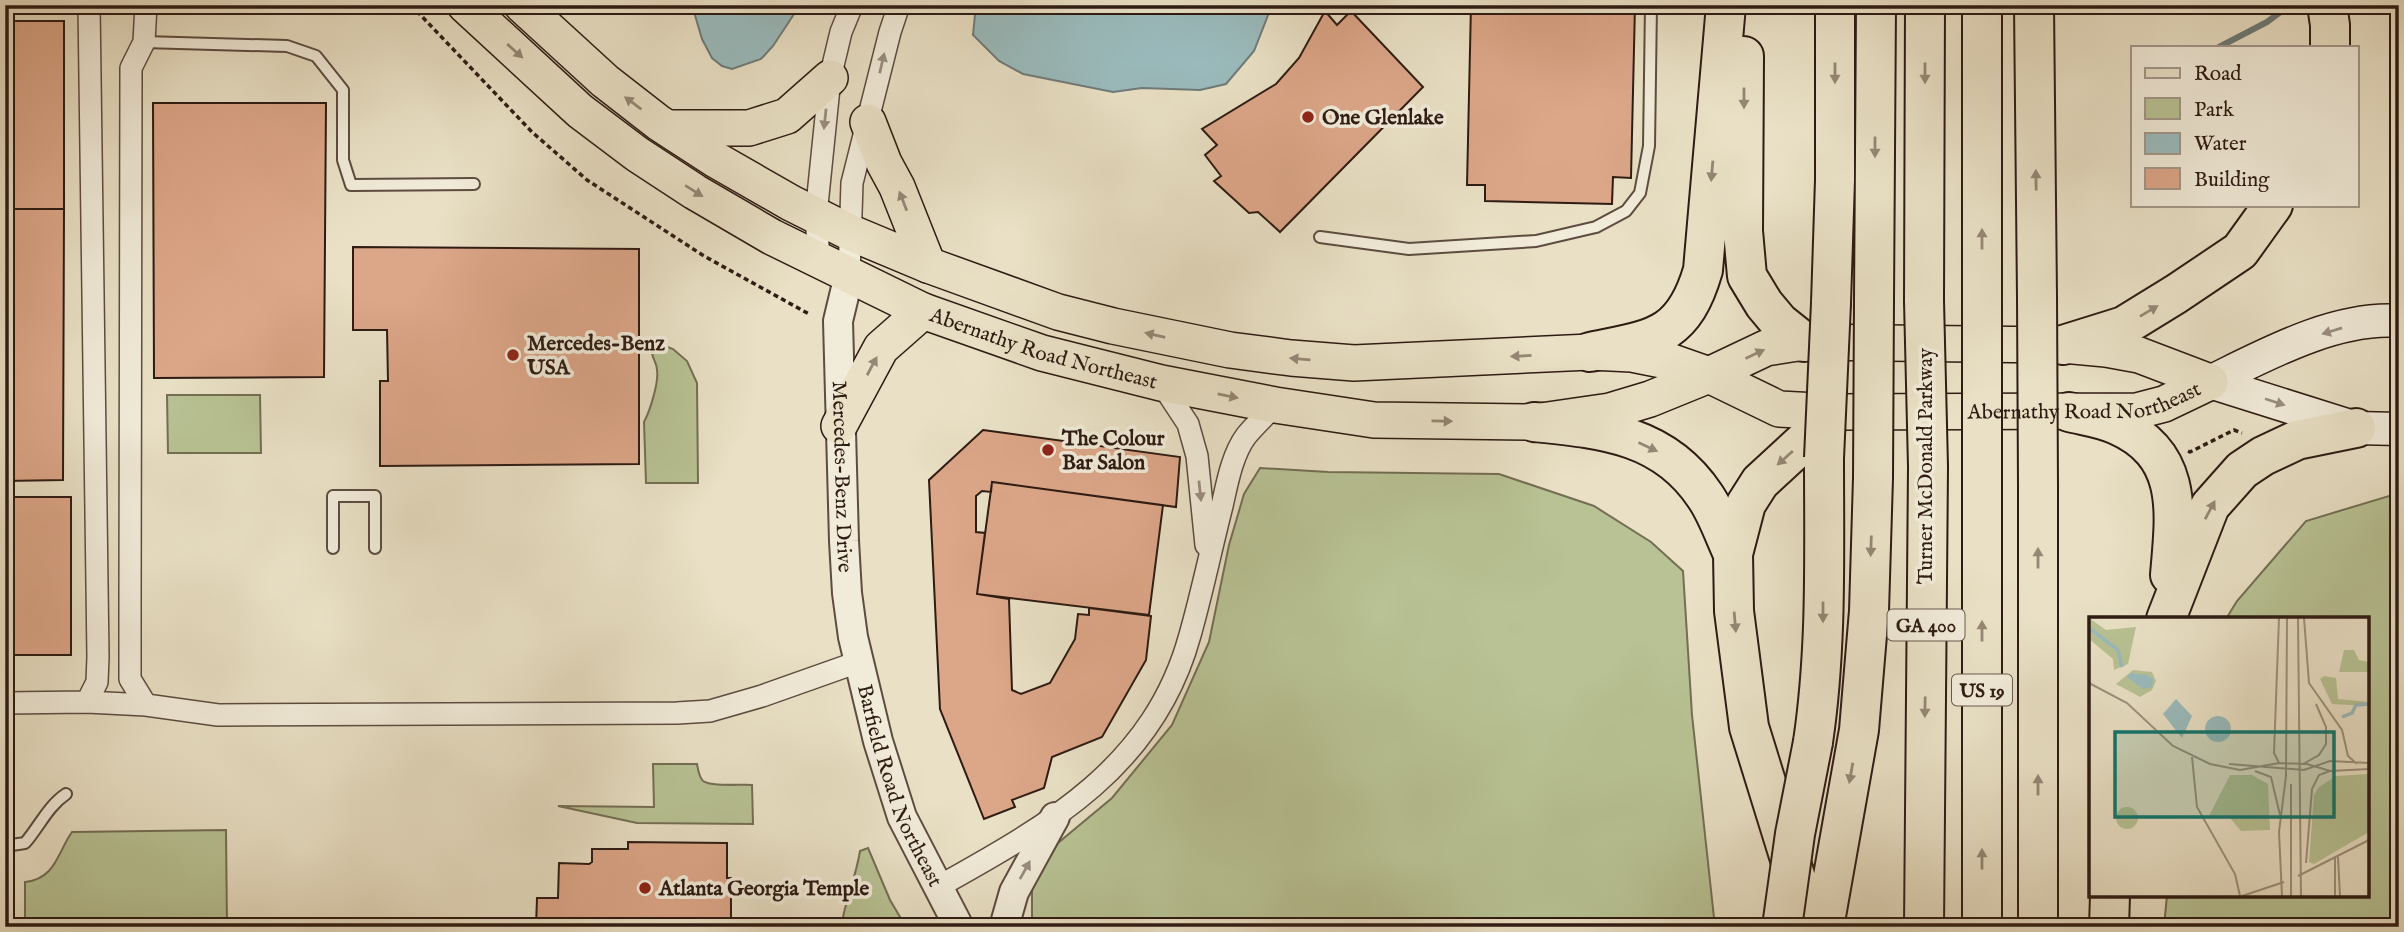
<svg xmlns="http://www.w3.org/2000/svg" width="2404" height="932" font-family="'IM FELL English',serif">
  <rect width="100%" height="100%" fill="#e9e0c5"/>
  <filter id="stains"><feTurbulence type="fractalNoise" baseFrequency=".00286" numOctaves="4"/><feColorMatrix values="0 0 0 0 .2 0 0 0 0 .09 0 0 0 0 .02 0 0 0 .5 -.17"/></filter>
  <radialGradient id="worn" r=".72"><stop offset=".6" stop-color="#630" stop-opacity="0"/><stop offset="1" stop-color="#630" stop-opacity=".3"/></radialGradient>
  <path fill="#b8c294" stroke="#736e54" stroke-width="2" d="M665 346 673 349 687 361 697 383 698 483H646L644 422C650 411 659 382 657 370 657 363 653 360 652 353Z
    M167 395H260L261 453H168Z
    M1260 468 1328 472 1499 474 1594 506 1651 542 1683 571 1692 715 1715 927H1215L1208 924H1068L1032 921V886L1058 843 1112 798 1172 725 1209 642 1229 545 1244 494Z
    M2399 493V927H2164L2167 895H2367V619H2226L2237 601 2306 521Z
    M653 764H697C698 769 699 777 703 781 711 787 742 784 752 785L753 824 637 823 558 806 654 807Z
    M226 830 227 927H25V882C56 879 58 851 72 832Z
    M868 848 890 900 906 927H841C845 901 856 877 860 851Z"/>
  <path fill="#9abbbd" stroke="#6f7b79" stroke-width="2" d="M692 5H800L773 46 761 59 732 69 722 66 712 58 702 39Z
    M976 5H1272L1254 51 1226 84 1200 90 1142 88 1113 92 1023 74 999 61 973 35Z"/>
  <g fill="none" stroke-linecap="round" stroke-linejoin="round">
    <path stroke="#6f7b79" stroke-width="6" d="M2219 47 2267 22 2290 5"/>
  </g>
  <path fill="#dca688" stroke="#2e1b13" stroke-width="2" d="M1471 5H1635L1631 178 1613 177 1612 204 1485 201V185H1467Z
    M1325 11 1337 25 1351 11 1423 87 1280 232 1258 212 1249 213 1214 181 1221 176 1205 155 1217 145 1202 129 1276 84 1299 58Z
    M5 21H64V209H5Z
    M153 103H326L324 377 154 378Z
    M5 209H64L63 480 5 481Z
    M353 247 639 249V464L380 466V381H388L387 330H353Z
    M983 430 1180 457 1176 507 992 482 991 492 982 491 976 496V532L985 533 977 594 1009 599 1012 690 1021 694 1050 683 1075 639 1078 614 1089 615V608L1151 616 1146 660 1102 737 1052 757 1044 788 1012 800 1015 807 984 819 940 709 929 480Z
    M992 482 1163 505 1149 615 977 594Z
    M5 497H71V655H5V585L9 582Z
    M628 842 727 843V878H731V927H536L537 898H558L559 863 589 864 592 862V849H628Z"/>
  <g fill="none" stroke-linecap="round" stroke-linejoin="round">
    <g stroke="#5d4c40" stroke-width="14">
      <path id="service" d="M144 42 287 46 316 56 343 90V160L351 185 474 184
        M1320 237 1409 249 1536 241 1596 227 1626 211 1640 193 1649 146 1651 5
        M333 548V496H375V548
        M5 846 25 843C39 827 48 806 66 794"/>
    </g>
    <g stroke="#5d4c40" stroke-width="24">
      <path id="minor" d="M819 260 816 215 830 78 841 32 852 5
        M849 275 852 183 890 32 899 5
        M1161 383 1188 424 1197 456 1206 545
        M87 702 97 682 98 657 89 5
        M5 703 87 702 146 705 218 715 677 713 710 711 762 696 858 662
        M146 705 130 679V607L131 68 144 42 146 5
        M938 887C1049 825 1154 767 1190 635 1202 593 1211 549 1222 506 1227 484 1232 455 1246 436 1255 425 1266 415 1275 405"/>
    </g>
    <g stroke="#5d4c40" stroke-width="32">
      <g id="tertiary">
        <path id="s1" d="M849 275 838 321 844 541 847 593 853 637 878 741 902 817 959 927"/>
        <path d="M1004 927 1014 892 1055 817"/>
      </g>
    </g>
    <g stroke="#2e1b13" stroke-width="35">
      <path id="secondary" d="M2210 382C2265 355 2336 316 2399 321
        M2210 382 2356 428 2399 429"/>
    </g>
    <g stroke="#2e1b13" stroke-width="38">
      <g id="primary">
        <path id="s2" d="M465 5 580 111 637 154 695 192 772 237 923 311 1042 353 1161 383 1275 405 1374 420 1534 422 1610 411 1650 399 1709 375 1766 348 1804 342 2063 345 2106 349 2139 355 2210 382"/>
        <path id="s3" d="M522 5 605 81 659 123 716 160 791 203 849 232 928 265 1058 312 1113 326 1230 350 1291 358 1354 363 1590 352 1632 354 1672 362 1709 375 1779 409 1836 412 2137 411 2164 404 2210 382"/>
        <path d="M868 122 884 163 897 187 928 265"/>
        <path d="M667 128H749L787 116 830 78"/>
        <path d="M839 426 881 348 923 311"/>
      </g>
    </g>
    <g stroke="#2e1b13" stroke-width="42">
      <path id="motorway" d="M2034 5 2037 297
        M2327 5 2330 25V47
        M1744 56 1743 231 1747 276 1764 304 1779 322 1804 342
        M1874 300 1876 5
        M1924 301 1925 5
        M1831 303 1835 180V5
        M1982 307V5
        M2063 345 2124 326 2176 294 2240 251 2273 205
        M1590 352C1652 339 1683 339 1703 270L1726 5
        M2069 412C2085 416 2102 418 2117 425 2185 455 2175 514 2170 575
        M1534 422C1602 429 1664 434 1705 496 1717 513 1724 535 1733 554
        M1982 454V927
        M2166 619 2210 506 2242 470 2263 456 2297 440 2356 428
        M1813 742C1827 648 1824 553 1824 458
        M1811 927 1749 727 1734 611 1733 554 1746 504 1760 482 1836 412
        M1824 927 1859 730 1869 611 1873 478
        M1924 927 1928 467
        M2038 927V487
        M2109 927 2110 895"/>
    </g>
    <path stroke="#2e1b13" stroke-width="3.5" stroke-dasharray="5 3.5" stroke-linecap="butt" d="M411 5 532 132 587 180 704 256 809 314
      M2188 451 2190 452 2234 430 2242 433"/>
    <use href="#service" stroke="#f1ebd9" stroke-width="10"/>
    <use href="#minor" stroke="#f1ebd9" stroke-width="21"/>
    <use href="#tertiary" stroke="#f1ebd9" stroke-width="28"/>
    <use href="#secondary" stroke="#f1ebd9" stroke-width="32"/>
    <use href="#primary" stroke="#e9e0c5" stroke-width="35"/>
    <use href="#motorway" stroke="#e9e0c5" stroke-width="38"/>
    <g stroke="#2e1b13" stroke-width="42" stroke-linecap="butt">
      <path id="motorway-bridge" d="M2037 297 2038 487
        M1924 301 1928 467
        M1982 307V454
        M1824 458 1831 303
        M1873 478 1874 300
        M1782 927 1795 834 1813 742"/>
    </g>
    <use href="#motorway-bridge" stroke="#e9e0c5" stroke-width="38"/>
  </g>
  <defs><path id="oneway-solid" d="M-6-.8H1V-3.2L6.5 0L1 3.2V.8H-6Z" transform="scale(1.75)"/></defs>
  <g fill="#958775">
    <use href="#oneway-solid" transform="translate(515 51) rotate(42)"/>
    <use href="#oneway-solid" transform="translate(1835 73) rotate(90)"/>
    <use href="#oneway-solid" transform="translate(1925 73) rotate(90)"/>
    <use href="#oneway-solid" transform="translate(1744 98) rotate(90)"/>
    <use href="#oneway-solid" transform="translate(633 103) rotate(-143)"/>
    <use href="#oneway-solid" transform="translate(1875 147) rotate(90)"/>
    <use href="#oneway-solid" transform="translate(1712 171) rotate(95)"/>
    <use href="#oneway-solid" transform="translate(2036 180) rotate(-91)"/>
    <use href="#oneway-solid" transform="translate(694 191) rotate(32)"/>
    <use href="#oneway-solid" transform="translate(903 201) rotate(-111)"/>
    <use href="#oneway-solid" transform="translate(1982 239) rotate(-90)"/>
    <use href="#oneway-solid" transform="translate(2149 311) rotate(-31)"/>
    <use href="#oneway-solid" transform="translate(1155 335) rotate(-167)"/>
    <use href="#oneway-solid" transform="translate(1755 354) rotate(-25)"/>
    <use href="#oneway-solid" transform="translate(1521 356) rotate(177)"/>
    <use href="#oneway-solid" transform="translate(1300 359) rotate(-175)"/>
    <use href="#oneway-solid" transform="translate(872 366) rotate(-62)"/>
    <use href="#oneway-solid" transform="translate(1228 396) rotate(11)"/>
    <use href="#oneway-solid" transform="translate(1442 421) rotate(1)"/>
    <use href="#oneway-solid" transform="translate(1648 447) rotate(25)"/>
    <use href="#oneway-solid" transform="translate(1785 458) rotate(138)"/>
    <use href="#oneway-solid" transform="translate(2210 510) rotate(-62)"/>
    <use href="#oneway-solid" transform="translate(1871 546) rotate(92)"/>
    <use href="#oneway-solid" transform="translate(2038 558) rotate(-90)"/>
    <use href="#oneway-solid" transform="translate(1823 612) rotate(90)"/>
    <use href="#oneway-solid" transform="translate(1735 622) rotate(85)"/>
    <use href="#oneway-solid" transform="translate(1982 631) rotate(-90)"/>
    <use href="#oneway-solid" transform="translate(1925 707) rotate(91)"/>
    <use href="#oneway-solid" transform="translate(1851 773) rotate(100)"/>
    <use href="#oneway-solid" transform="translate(2038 785) rotate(-90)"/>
    <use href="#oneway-solid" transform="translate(1982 859) rotate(-90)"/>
  </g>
  <g fill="#998d80">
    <use href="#oneway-solid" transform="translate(882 63) rotate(-77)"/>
    <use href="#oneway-solid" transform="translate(825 119) rotate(96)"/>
    <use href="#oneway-solid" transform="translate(2332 331) rotate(163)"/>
    <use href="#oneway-solid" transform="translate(2275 402) rotate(18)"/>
    <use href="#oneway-solid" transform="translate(1200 491) rotate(84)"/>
    <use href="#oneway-solid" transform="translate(1025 870) rotate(-61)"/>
  </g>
  <g fill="#8f2418" stroke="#f1ebd9" stroke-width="2.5">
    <circle cx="1308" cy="117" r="7"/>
    <circle cx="513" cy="355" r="7"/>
    <circle cx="1048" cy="450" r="7"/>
    <circle cx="645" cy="888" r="7"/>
  </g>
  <g text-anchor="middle" stroke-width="7" stroke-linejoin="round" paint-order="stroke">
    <g fill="#f1ebd9" stroke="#68594e" stroke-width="2">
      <rect x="1887.5" y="609.5" width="77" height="31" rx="5"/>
      <rect x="1952" y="674.5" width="60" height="31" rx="5"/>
    </g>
    <g font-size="19" font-weight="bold" fill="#2e1b13">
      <text x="1926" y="632">GA 400</text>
      <text x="1982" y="697">US 19</text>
    </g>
    <g font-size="21" font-weight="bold" fill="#2e1b13" stroke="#f1ebd9" text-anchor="start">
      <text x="1322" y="124">One Glenlake</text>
      <text x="527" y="350">Mercedes-Benz<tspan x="527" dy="24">USA</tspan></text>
      <text x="1062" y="445">The Colour<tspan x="1062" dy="24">Bar Salon</tspan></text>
      <text x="659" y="895">Atlanta Georgia Temple</text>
    </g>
    <g font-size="21" fill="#2e1b13" stroke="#f1ebd9">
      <text dy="7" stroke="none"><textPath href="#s2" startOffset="681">Abernathy Road Northeast</textPath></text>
      <text dy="7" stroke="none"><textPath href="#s3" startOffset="1668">Abernathy Road Northeast</textPath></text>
      <text transform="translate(1925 466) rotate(-90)" y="7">Turner McDonald Parkway</text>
      <text dy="7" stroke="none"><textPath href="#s1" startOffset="203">Mercedes-Benz Drive</textPath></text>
      <text dy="7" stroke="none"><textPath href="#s1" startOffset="520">Barfield Road Northeast</textPath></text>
    </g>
  </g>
  <g transform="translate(2089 617)">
    <rect width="280" height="280" fill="#e9e0c5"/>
    <path d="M0 1 17 13 47 10 39 47 25 53 24 42 0 22ZM255 33H265L270 43 280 45V55H250ZM44 53 63 55 67 64 63 73 51 80 27 67ZM235 59 247 61 249 82 280 85V89L243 87 231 62ZM280 157V215L225 247 220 245 225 178 230 170 247 159ZM141 158H163L179 167 181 213 152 214 141 201 120 199ZM27 201a11 11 0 1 1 22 0a11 11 0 1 1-22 0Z" fill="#b8c294"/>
    <path d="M41 56 58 58 64 62 63 70 54 72 38 60ZM87 82 103 99 93 121 74 97ZM116 112a13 13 0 1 1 26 0a13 13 0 1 1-26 0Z" fill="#9abbbd"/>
    <path fill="none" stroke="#9abbbd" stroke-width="3.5" d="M0 11 29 33 33 50M253 100 263 96 267 88 280 87"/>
    <path fill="none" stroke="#9e917e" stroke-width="2" d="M190 1 185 136 190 146M209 1 212 279M215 1 220 66 253 113 259 139 268 147M0 66 38 86 84 129 121 147 151 153 190 146 218 147 241 154 280 152M103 140 108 190 146 257 151 279M140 147 215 153 241 144 280 146M214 147 230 138 237 127V110L227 87M166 154 182 160 191 198M249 240 251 279M246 241V279M217 246 223 172 230 158 241 154M209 259 280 223M153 279 195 265M193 279 190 215 197 159 198 1M202 279V167"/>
    <path fill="#0f766e" fill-opacity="0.15" stroke="#0f766e" stroke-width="3.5" d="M26 115H245V200H26Z"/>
    <rect width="280" height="280" fill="none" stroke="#2e1b13" stroke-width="3.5"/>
  </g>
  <rect width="2404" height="932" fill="none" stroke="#e9e0c5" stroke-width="28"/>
  <rect x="7" y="7" width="2390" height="918" fill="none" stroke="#2e1b13" stroke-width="3.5"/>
  <rect x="14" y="14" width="2376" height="904" fill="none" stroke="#2e1b13" stroke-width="2"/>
  <rect x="2131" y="46" width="228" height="161" fill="#f1ebd9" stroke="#a3988a" stroke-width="2"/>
  <rect x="2145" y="68" width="35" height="10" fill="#e9e0c5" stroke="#a3988a" stroke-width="2"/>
  <text x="2194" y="80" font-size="21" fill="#2e1b13">Road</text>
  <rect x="2145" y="98" width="35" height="21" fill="#b8c294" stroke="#a3988a" stroke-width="2"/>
  <text x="2194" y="116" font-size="21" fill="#2e1b13">Park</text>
  <rect x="2145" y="133" width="35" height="21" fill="#9abbbd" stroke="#a3988a" stroke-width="2"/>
  <text x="2194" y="150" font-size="21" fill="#2e1b13">Water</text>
  <rect x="2145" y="168" width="35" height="21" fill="#dca688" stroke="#a3988a" stroke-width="2"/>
  <text x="2194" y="186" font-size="21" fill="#2e1b13">Building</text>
  <rect width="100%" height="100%" filter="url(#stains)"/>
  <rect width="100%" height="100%" fill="url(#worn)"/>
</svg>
